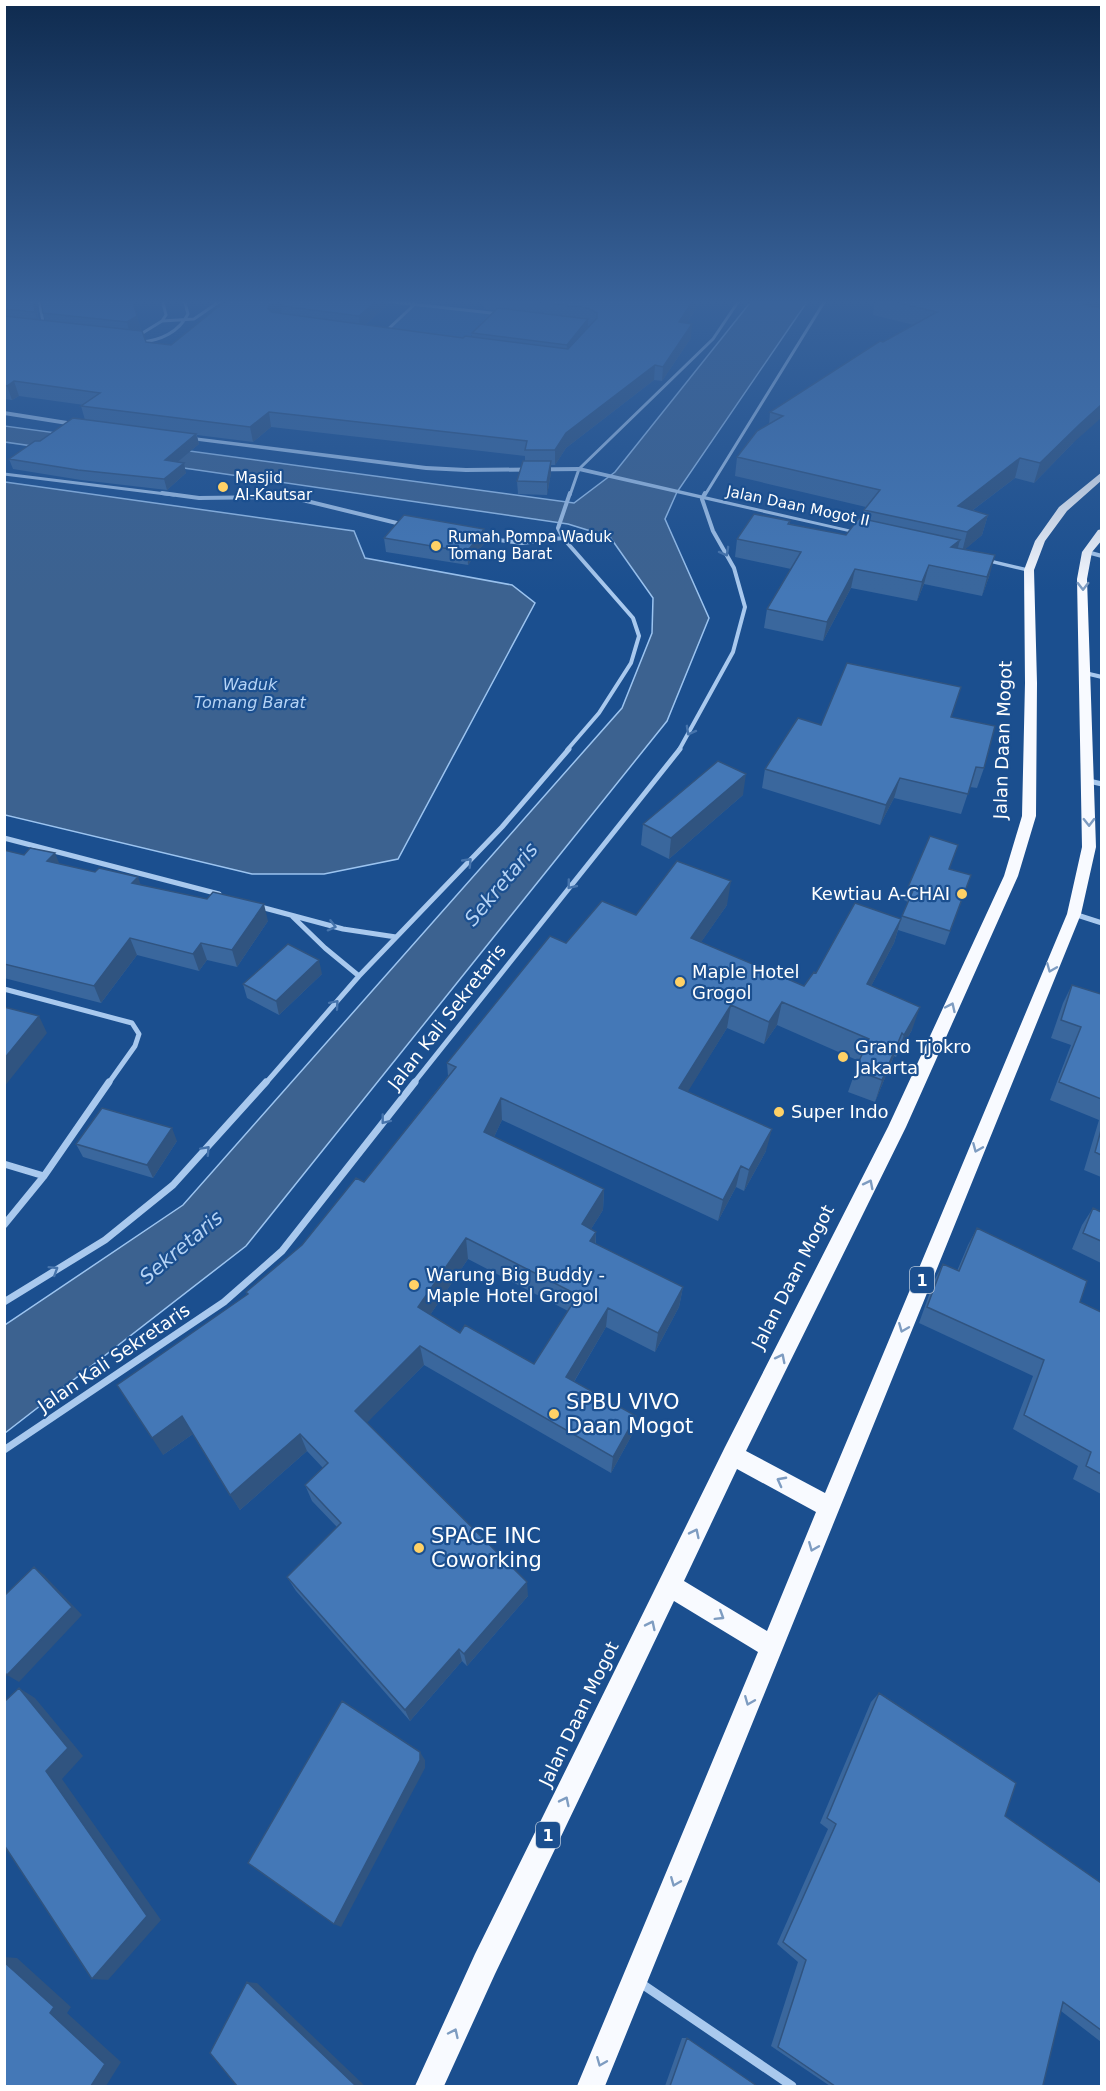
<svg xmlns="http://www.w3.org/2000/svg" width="1106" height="2091" font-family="'DejaVu Sans',sans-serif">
  <rect width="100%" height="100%" fill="#1b4f8f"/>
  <path fill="#2e69ad" d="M416 305 492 314 461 346 382 336Z"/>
  <path fill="#3c6290" stroke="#9cc4f0" stroke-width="1.5" d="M753 299H809L677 492 665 519 709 618 667 721 246 1246 5 1433V1325L183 1205 622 708 652 633 653 598 610 537 568 524 5 442V426L574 503 615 472Z
    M5 482 354 531 365 558 512 585 535 603 398 859 324 874H252L5 815Z"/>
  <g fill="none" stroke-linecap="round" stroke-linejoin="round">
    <path stroke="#a9c9ee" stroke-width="3" d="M39 299 44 328
      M367 299 500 314
      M162 321 194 319 223 299
      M385 332 415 304
      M136 337 162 321 166 315 162 299
      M140 342C160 341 179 332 188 314L184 299
      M4 474 174 495
      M570 495 579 469 713 339 740 299
      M705 495 826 299"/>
    <path stroke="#a9c9ee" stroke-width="4" d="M162 493 199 498 290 497 405 525
      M477 537 522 543 563 538
      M1087 552 1102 556
      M1085 673 1102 677
      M567 750 599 713 631 663 639 636 633 618 563 538 558 528 570 493
      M679 750 733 652 745 607 734 568 713 531 702 499 705 493"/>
    <path stroke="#a9c9ee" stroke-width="5" d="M1089 781 1102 784
      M4 838 219 894
      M257 906 343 929 396 937
      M1074 914 1102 923
      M292 916 325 948 359 976
      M4 989 132 1023 139 1034 135 1046 108 1084
      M265 1084 359 976 502 827 569 749
      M413 1084 680 749"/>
    <path stroke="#a9c9ee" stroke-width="7" d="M4 1164 44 1176
      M4 1225 44 1176 109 1082
      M4 1302 105 1240 173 1185 266 1082
      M4 1450 224 1302 282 1251 415 1082"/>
    <path stroke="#a9c9ee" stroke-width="9" d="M639 1982 792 2086"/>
    <path fill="#a9c9ee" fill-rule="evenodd" d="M4 411 80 423 83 425 80 427 4 415Z
      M185 436 426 466 466 468 579 467 865 533 862 535 579 471 466 472 426 470 183 439 182 438Z
      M980 557 1031 569 1032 570 1029 572 978 560 977 559Z"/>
    <path fill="#f8faff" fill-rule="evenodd" d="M1102 472V480L1067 511 1045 541 1034 570 1037 683 1036 816 1018 876 906 1127 746 1451 825 1493 1067 914 1082 847 1077 579 1082 552 1098 530 1102 529V540L1092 552 1087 579 1096 847 1081 914 605 2086H577L758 1652 674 1601 495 1974 444 2086H415L475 1954 725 1447 888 1127 1004 876 1022 816 1025 683 1024 570 1035 541 1059 507ZM737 1469 816 1512 767 1631 684 1581Z"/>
  </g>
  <path fill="#3a679d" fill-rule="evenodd" d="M4 299H35L39 320 45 321 43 313 132 299 141 330 139 331 146 342 171 345 228 299H388V305L365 325 463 338 472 337V333L495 310 484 309V299H702L687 323 691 338 662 381 654 380 566 448 555 465H551V473L547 495 518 494 517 481 525 461V456L271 427 253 442 197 435 199 444 177 462 186 473 167 490 81 480 13 469 9 459 40 441 85 420 81 406 84 405 19 396 12 400 4 399Z
    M875 299H1101L1096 307 1073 443 1034 483 1015 478 973 510 988 515 982 535 965 549 990 574 982 596 924 584 917 601 851 588 823 641 764 628 767 609 791 569 735 557 737 539 790 521V524L846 535 862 519 864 510 866 507 735 476 737 457 769 425 770 412 914 325 873 315Z
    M484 529 485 542 468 565 386 552 384 538Z
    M952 717 984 768 977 788 970 787 961 814 894 798 880 825 762 788 765 769 821 725Z
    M743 795 669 859 641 845 643 824Z
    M4 850 141 885 268 921 237 967 207 960 199 971 137 955 101 1003 4 978Z
    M950 869 971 875 945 945 898 930 894 943 871 986 912 1030 896 1057 894 1056 875 1102 848 1092 859 1061 777 1025 764 1044 727 1028 687 1092 766 1151 744 1191 736 1187 718 1221 502 1120 494 1137 604 1189 603 1210 591 1229 596 1232V1244L683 1287 679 1307 655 1352 606 1327 574 1382 633 1433 611 1473 424 1365 366 1423 528 1596 467 1666 462 1661 410 1721 296 1591 287 1577 337 1527 312 1501 305 1485 323 1468 307 1451 240 1510 193 1434 163 1455 247 1294 246 1292 302 1245 364 1182 448 1076 447 1063 566 943 636 915 727 905 701 942 804 986 816 973 901 919 908 902 904 900 908 887ZM468 1259 568 1311 534 1364 460 1333 430 1315Z
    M322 974 279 1015 247 998 243 984Z
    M1072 985 1101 994V1177L1084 1170 1099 1120 1050 1100 1071 1045 1051 1038 1063 1003Z
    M177 1141 153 1178 83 1157 76 1144Z
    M1093 1208 1101 1212V1263L1072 1249 1082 1225Z
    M977 1228 1080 1302 1101 1312V1494L1073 1479 1078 1466 1013 1429 1033 1376 919 1323 934 1281 943 1264 957 1271 968 1245Z
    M879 1693 1005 1816 1101 1883V2042L1061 2011 1043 2085 1045 2086H830L771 2046 798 1962 777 1944 828 1829 820 1823 871 1702Z
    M682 2038H687L757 2086H665Z"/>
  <path fill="#305480" d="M33 299H35L39 326 35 312Z
    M278 299H295L281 306 282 311 271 319 268 309 269 306Z
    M378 299H388V305L360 329 359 316Z
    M694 299H702L678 336 679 322Z
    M1090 299H1101V302L1079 322 1084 305Z
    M137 316 141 330 130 336 127 322Z
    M588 319V330L566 356 567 345Z
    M692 324 691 338 662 381 663 367Z
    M655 365 654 380 566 448 555 465V450L566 433Z
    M14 381 19 396 12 400 7 386Z
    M1101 405V418L1073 443 1034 483 1040 463 1080 424Z
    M269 412 271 427 253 442 250 427Z
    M196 434 199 444 168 470 165 460Z
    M1020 458 1015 478 953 525 958 506Z
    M551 461V473L547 495V482Z
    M184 463 186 473 167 490 164 479Z
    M988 515 982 535 962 552 967 532Z
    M484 529 485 542 468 565 467 552Z
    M960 540 955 558 951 547Z
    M995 555 990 574 982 596 987 577Z
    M929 565 924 584 917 601 922 582Z
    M855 569 851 588 823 641 827 622Z
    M746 774 743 795 669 859 671 838Z
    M900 778 894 798 880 825 886 805Z
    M55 853 62 870 47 861Z
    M138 877 144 894 132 883Z
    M731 881 727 905 688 961 691 938Z
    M264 904 268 921 237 967 232 950Z
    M901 919 894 943 860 1007 867 984Z
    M130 938 137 955 101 1003 94 986Z
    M201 943 207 960 199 971 193 954Z
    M319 960 322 974 279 1015 276 1001Z
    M782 1002 777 1025 764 1044 769 1022Z
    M731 1005 727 1028 676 1111 679 1088Z
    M920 1007 912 1030 896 1057 904 1035Z
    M39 1016 47 1033 4 1087V1059Z
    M902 1033 894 1056 875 1102 882 1080Z
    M501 1098 502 1120 486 1154 484 1132Z
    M172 1128 177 1141 153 1178 147 1165Z
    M772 1129 766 1151 744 1191 749 1170Z
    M741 1166 736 1187 718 1221 723 1200Z
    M604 1189 603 1210 581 1245 582 1224Z
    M596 1232 595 1252 590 1241Z
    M466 1238 468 1259 422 1327 418 1307Z
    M683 1287 679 1307 655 1352 658 1333Z
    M608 1308 606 1327 566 1395V1377Z
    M420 1346 424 1365 361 1429 355 1411Z
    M182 1416 193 1434 163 1455 152 1438Z
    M636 1416 633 1433 611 1473 613 1457Z
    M300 1434 307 1451 240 1510 230 1495Z
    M34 1567 44 1575 82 1615 19 1682 7 1675Z
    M527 1582 528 1596 467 1666 464 1654Z
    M459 1649 462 1661 410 1721 405 1710Z
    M19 1688 35 1698 83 1756 62 1779 161 1920 108 1980 92 1979 46 1771Z
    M420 1752 425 1760V1768L341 1927 334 1924Z
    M4 1957 17 1958 71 2007 67 2013 121 2062 106 2086H91L50 2013 4 1962Z
    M247 1982 257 1983 365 2086H356Z"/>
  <path fill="#4478b7" stroke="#305480" stroke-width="1.5" fill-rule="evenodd" d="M4 299H33L35 312 4 309Z
    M41 299H132L137 316 127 322 43 313Z
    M228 299H278L269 306 268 309 271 312 463 338 465 336 568 349 597 318V313L588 308 514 299H694L679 322 692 324 663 367 655 365 566 433 555 450H525L527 441 269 412 250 427 81 406 100 393 14 381 7 386 4 385V316L142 331 146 342 171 345Z
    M290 299H378L359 316 281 306Z
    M881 299H1090L1084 305 1101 308V405L1080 424 1040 463 1020 458 958 506 988 515 967 532 864 510 880 490 737 457 757 431 783 416 770 412 880 341 883 342 937 312Z
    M498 308 588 319 567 345 472 333Z
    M73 418 196 434 165 460 184 463 164 479 78 470 9 459 35 441H40Z
    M523 461H551L547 482 517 481Z
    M754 514 790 521 788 524 846 535 859 518 960 540 951 547 995 555 987 577 929 565 922 582 855 569 827 622 767 609 801 552 737 539Z
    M404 515 484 529 467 552 384 538Z
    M847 663 961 687 951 717 995 726 984 768 976 767 968 794 900 778 886 805 765 769 798 718 821 725Z
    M718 761 746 774 671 838 643 824Z
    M930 836 958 845 949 869 971 875 950 931 902 916 914 888 908 887Z
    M30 848 55 853 47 861 95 872 99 868 138 877 132 883 207 899 213 892 264 904 232 950 201 943 193 954 130 938 94 986 4 964V850L24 855Z
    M677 861 731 881 691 938 804 986 814 972 816 973 855 903 901 919 867 984 920 1007 904 1035 902 1033 882 1080 855 1070 869 1039 782 1002 769 1022 731 1005 679 1088 772 1129 749 1170 741 1166 723 1200 501 1098 484 1132 604 1189 582 1224 596 1232 590 1241 683 1287 658 1333 608 1308 566 1377 636 1416 613 1457 420 1346 355 1411 527 1582 464 1654 459 1649 405 1710 287 1577 341 1523 305 1485 328 1463 300 1434 230 1495 182 1416 152 1438 117 1385 248 1294 246 1292 302 1245 356 1178 364 1182 456 1067 447 1063 550 936 566 943 602 901 636 915ZM466 1238 578 1295 534 1364 465 1325 460 1333 418 1307Z
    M288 944 319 960 276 1001 243 984Z
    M1072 985 1101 994V1099L1059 1082 1081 1027 1061 1020Z
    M4 1007 39 1016 4 1059Z
    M102 1108 172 1128 147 1165 76 1144Z
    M1101 1130V1155L1095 1152Z
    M1093 1208 1101 1212V1241L1083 1233Z
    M977 1228 1087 1281 1080 1302 1101 1312V1474L1086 1466 1091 1452 1024 1415 1044 1360 927 1307 943 1264 959 1271Z
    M34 1567 72 1607 7 1675 4 1672V1596Z
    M19 1688 68 1748 46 1771 147 1916 92 1979 4 1845V1702Z
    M879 1693 1016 1783 1005 1816 1101 1883V2030L1063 2002 1043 2085 1045 2086H835L778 2047 806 1960 783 1942 836 1824 827 1818Z
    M342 1701 420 1752V1760L334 1924 248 1863Z
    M4 1962 54 2007 50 2013 105 2064 91 2086H4Z
    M247 1982 356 2086H237L210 2053Z
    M687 2038 757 2086H670Z"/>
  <defs><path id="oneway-chevron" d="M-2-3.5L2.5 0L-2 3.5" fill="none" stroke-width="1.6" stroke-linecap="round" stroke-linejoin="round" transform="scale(1.5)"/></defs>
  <g stroke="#4674ac">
    <use href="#oneway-chevron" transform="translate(725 552) rotate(61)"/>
    <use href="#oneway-chevron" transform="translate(690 731) rotate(119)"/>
    <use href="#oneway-chevron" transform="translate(468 862) rotate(-46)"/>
    <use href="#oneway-chevron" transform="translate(571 885) rotate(129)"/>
    <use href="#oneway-chevron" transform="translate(332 926) rotate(14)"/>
    <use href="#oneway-chevron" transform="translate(335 1004) rotate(-49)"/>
    <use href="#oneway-chevron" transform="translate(385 1120) rotate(128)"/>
    <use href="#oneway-chevron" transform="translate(206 1150) rotate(-47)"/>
    <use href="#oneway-chevron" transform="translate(54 1270) rotate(-32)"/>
  </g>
  <g stroke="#7e9cc1">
    <use href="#oneway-chevron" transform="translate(1083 586) rotate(90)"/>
    <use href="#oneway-chevron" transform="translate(1089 822) rotate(89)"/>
    <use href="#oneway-chevron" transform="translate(1051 968) rotate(112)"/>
    <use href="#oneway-chevron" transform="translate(951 1007) rotate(-65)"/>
    <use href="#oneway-chevron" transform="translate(977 1148) rotate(113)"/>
    <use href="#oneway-chevron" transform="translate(869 1184) rotate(-63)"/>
    <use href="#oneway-chevron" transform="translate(903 1328) rotate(112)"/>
    <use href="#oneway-chevron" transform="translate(781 1358) rotate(-63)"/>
    <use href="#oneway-chevron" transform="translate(781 1481) rotate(-152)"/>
    <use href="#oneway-chevron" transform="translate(695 1533) rotate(-64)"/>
    <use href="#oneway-chevron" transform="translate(813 1547) rotate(112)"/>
    <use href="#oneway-chevron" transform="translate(720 1616) rotate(32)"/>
    <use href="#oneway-chevron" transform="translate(651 1625) rotate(-64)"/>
    <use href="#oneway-chevron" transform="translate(749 1701) rotate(112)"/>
    <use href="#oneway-chevron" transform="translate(565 1801) rotate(-64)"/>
    <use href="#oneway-chevron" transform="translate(675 1882) rotate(112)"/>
    <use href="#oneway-chevron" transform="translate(454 2033) rotate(-65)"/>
    <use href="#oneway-chevron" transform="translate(601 2062) rotate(112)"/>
  </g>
  <linearGradient id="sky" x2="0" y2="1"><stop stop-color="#0f2b4f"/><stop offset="0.51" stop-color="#39639b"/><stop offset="1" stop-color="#39639b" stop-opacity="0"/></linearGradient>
  <rect width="1106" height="592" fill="url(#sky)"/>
  <g fill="#ffd166" stroke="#1b4f8f" stroke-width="2">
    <circle cx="223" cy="487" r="6"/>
    <circle cx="436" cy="546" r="6"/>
    <circle cx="962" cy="894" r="6"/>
    <circle cx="680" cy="982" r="6"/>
    <circle cx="843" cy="1057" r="6"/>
    <circle cx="779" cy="1112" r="6"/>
    <circle cx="414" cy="1285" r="6"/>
    <circle cx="554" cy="1414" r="6"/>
    <circle cx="419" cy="1548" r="6"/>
  </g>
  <g text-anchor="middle" stroke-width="4.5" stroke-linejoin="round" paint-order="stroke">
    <g font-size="15" fill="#fff" stroke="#1b4f8f" text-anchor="start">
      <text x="235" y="483">Masjid<tspan x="235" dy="17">Al-Kautsar</tspan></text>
      <text x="448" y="542">Rumah Pompa Waduk<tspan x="448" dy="17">Tomang Barat</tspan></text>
    </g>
    <g font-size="15" fill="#fff" stroke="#1b4f8f">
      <text transform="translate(798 506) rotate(12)" y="5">Jalan Daan Mogot II</text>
    </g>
    <g font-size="16" font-style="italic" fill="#b5d3f5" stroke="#1b4f8f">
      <text x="250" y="690">Waduk<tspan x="250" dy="18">Tomang Barat</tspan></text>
    </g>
    <g fill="#1b4f8f" stroke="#bbcadd" stroke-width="1.5">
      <rect x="910" y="1267" width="24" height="26" rx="4.5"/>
      <rect x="536" y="1822" width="24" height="26" rx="4.5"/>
    </g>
    <g font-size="16" font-weight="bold" fill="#fff">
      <text x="922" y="1286">1</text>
      <text x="548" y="1841">1</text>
    </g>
    <g font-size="18" fill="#fff" stroke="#1b4f8f">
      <text transform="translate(1003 740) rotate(-88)" y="6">Jalan Daan Mogot</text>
      <text transform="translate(447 1017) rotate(-52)" y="6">Jalan Kali Sekretaris</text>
      <text transform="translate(793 1277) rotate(-63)" y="6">Jalan Daan Mogot</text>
      <text transform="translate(114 1358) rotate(-34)" y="6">Jalan Kali Sekretaris</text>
      <text transform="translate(579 1714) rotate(-64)" y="6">Jalan Daan Mogot</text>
    </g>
    <g font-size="18" fill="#fff" stroke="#1b4f8f" text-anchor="start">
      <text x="950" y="900" text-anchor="end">Kewtiau A-CHAI</text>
      <text x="692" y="978">Maple Hotel<tspan x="692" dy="21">Grogol</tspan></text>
      <text x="855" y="1053">Grand Tjokro<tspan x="855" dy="21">Jakarta</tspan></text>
      <text x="791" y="1118">Super Indo</text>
      <text x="426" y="1281">Warung Big Buddy -<tspan x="426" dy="21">Maple Hotel Grogol</tspan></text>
    </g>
    <g font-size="20" font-style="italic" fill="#b5d3f5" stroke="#1b4f8f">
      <text transform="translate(501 884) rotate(-50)" y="7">Sekretaris</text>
      <text transform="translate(181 1247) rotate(-40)" y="7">Sekretaris</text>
    </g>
    <g font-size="21" fill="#fff" stroke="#1b4f8f" text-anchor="start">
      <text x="566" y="1409">SPBU VIVO<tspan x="566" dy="24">Daan Mogot</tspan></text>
      <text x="431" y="1543">SPACE INC<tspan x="431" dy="24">Coworking</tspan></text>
    </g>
  </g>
  <rect width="1106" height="2091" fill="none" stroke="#ffffff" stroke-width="12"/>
</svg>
